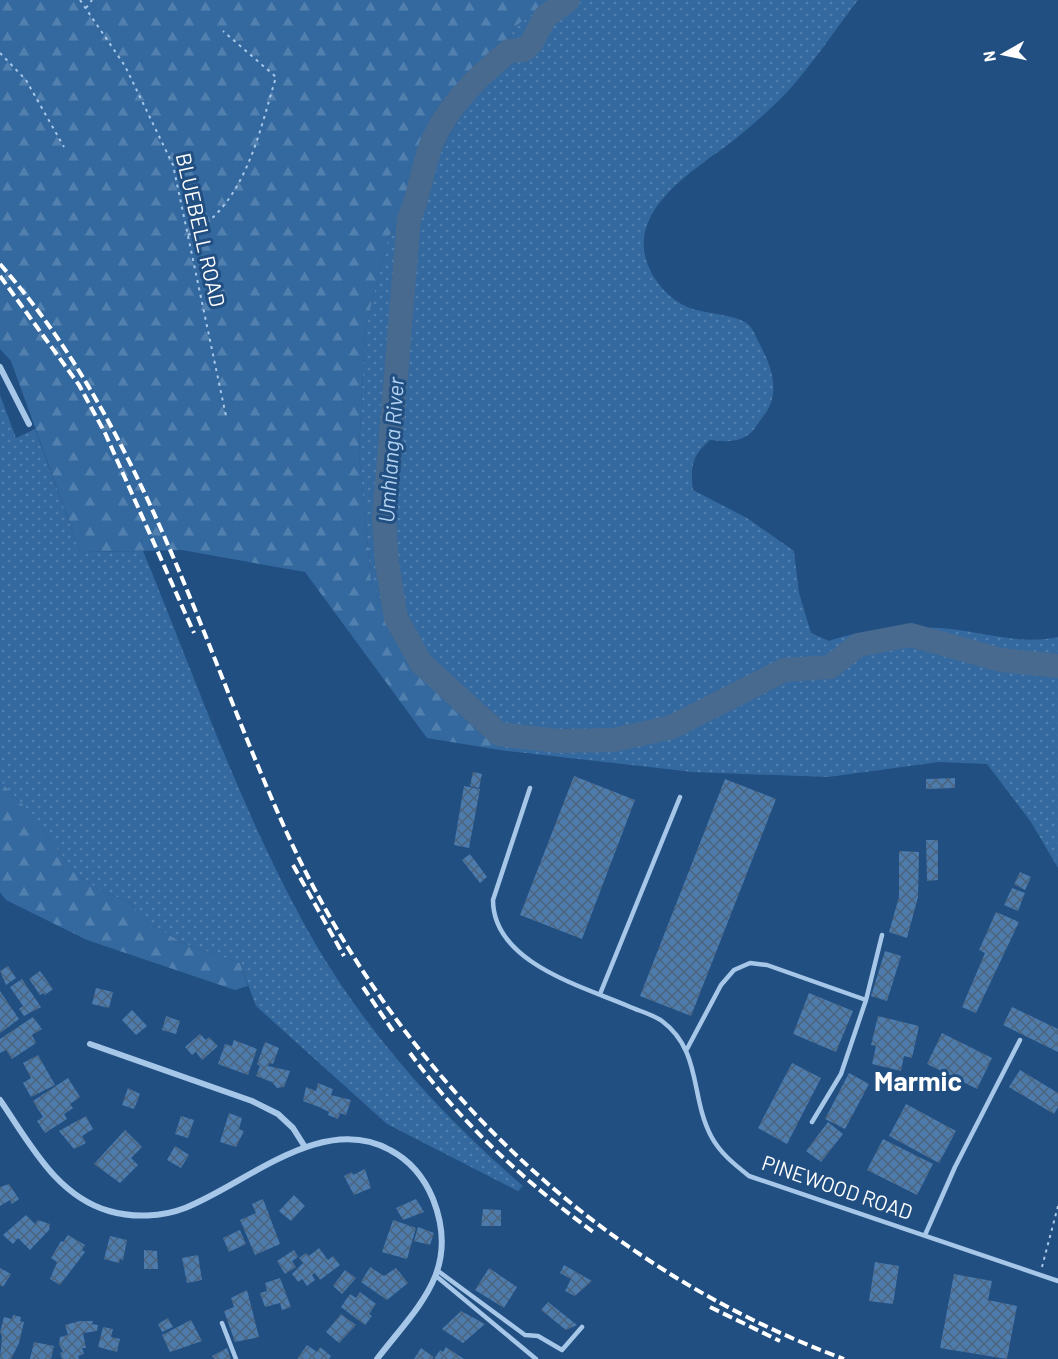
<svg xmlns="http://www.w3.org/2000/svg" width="1058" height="1359" font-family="Barlow,sans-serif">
  <defs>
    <pattern id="grass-dots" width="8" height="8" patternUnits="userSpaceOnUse" patternTransform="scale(1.5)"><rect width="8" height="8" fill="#3469a0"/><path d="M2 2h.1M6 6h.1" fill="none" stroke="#5280ae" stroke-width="1.8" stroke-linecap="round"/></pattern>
    <pattern id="forest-firs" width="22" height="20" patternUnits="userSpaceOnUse" patternTransform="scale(1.5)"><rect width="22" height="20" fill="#3469a0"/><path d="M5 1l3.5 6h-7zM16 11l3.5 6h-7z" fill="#5280ae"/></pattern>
    <pattern id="building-cross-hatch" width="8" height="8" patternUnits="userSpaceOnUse" patternTransform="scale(1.5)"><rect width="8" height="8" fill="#4d7bac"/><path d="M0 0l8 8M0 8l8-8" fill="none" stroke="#4c647c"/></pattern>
  </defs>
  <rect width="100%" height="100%" fill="#214f82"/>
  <path fill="url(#grass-dots)" d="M552 0H858C835 30 814 62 789 90 774 106 756 122 739 136 705 164 640 198 644 249 646 274 669 302 693 309 710 314 729 314 745 322 752 326 755 334 758 341 768 359 779 384 770 405 767 413 759 421 755 428 744 443 727 442 710 440 692 455 690 467 693 490L747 518 794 551 799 593 811 633 829 641C859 630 906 627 939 628 978 630 1019 646 1058 637V868L1031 822 987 764 939 762 828 777 693 772 500 750 454 710 405 655 371 581 359 453 365 330 388 238 517 25Z
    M0 395 16 438 35 429 80 552 143 551C197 682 247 828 319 950 373 1040 444 1118 523 1186L518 1191 387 1124 256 1006 240 963 183 943 148 923 128 901 100 891 74 872 30 812 0 781Z"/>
  <path fill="url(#forest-firs)" d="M0 0H552L517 25 388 238 365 330 359 453 371 581 405 655 454 710 500 750 427 738 305 572 182 550 80 552 11 361 0 349Z
    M0 781 30 812 74 872 100 891 128 901 148 923 183 943 240 963 248 986 235 990 87 940 6 900 0 892Z"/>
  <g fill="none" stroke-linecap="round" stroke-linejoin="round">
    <path stroke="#486a8f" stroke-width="24" d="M568 0 545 17 532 42 524 50 509 51C479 75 450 103 434 138 422 164 421 193 409 219L384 519 387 563 396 618 421 663 499 734 558 741 614 740 672 727 784 670 830 667 858 645 911 635 1001 660 1058 666"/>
  </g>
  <path fill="url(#building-cross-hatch)" d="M473 772 482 774 479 788 470 786Z
    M574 776 635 800 582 939 520 915Z
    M955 778V788L926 789V779Z
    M725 779 776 799 691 1016 640 996Z
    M464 786 480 789 469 848 454 845Z
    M926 840H938V880L927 881Z
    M899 851 919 852 918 897 907 938 889 932 899 897Z
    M470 854 487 877 480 883 462 860Z
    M1020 872 1031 877 1025 890 1014 884Z
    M1012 888 1025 893 1018 911 1004 905Z
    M996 912 1019 922 976 1013 962 1007 985 953 979 950Z
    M885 951 901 956 887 1001 871 996Z
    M8 966 16 978 6 985 0 971Z
    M40 971 53 989 45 995 43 993 40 995 29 979Z
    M22 979 41 1007 24 1016 19 1009 23 1006 10 987Z
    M96 988 113 992 109 1008 92 1004Z
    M0 991 19 1019 0 1033Z
    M809 993 853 1011 836 1052 793 1034Z
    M1012 1007 1058 1029V1052L1003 1025Z
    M132 1010 147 1026 136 1035 122 1020Z
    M166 1016 180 1021 176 1034 162 1030Z
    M878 1016 919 1026 912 1058 904 1056 901 1071 872 1064 876 1046 871 1045Z
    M33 1017 42 1029 32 1035 36 1043 12 1059 6 1050 0 1053V1039Z
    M942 1033 992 1058 977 1089 927 1064Z
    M200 1034 206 1040 209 1037 218 1046 202 1060 196 1052 192 1055 185 1047Z
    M234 1040 257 1049 248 1075 218 1064 225 1044 232 1046Z
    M265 1042 279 1048 273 1064 269 1063 268 1066 290 1071 284 1087 277 1088 272 1082 256 1076 260 1066 257 1064Z
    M38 1055 55 1085 31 1097 23 1083 31 1078 23 1063Z
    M792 1063 821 1078 787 1144 758 1128Z
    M1020 1070 1058 1093V1107L1054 1114 1009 1087Z
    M849 1073 869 1084 845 1129 825 1119Z
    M68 1078 80 1097 70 1104 73 1108 64 1114 67 1119 45 1133 37 1121 43 1117 33 1101Z
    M318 1083 333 1089 331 1095 351 1100 346 1115 340 1113 338 1119 328 1115 329 1112 319 1107 303 1101 306 1087 316 1091Z
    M128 1088 140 1094 134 1109 122 1105Z
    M906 1104 956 1131 939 1163 889 1136Z
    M229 1113 242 1118 239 1129 244 1131 236 1147 220 1142Z
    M86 1116 93 1129 82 1136 86 1143 74 1149 59 1131Z
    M181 1116 194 1120 188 1138 175 1134Z
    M828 1122 843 1134 821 1162 806 1151Z
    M125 1130 142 1147 131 1158 138 1165 120 1183 94 1164Z
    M883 1139 933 1164 917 1195 867 1170Z
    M175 1146 189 1155 181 1168 167 1160Z
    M365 1169 371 1188 354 1195 344 1176 352 1172 353 1175Z
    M9 1184 19 1199 12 1204 10 1200 0 1206V1187Z
    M294 1195 305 1206 291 1221 279 1211Z
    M263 1199 280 1244 255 1255 240 1220 256 1213 252 1204Z
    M416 1199 424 1212 403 1220 396 1208Z
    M483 1209 501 1210V1226H481Z
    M26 1215 35 1224 38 1220 50 1224 49 1230 30 1250 18 1238 13 1244 3 1235Z
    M393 1220 416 1228 407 1259 382 1252Z
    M418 1227 434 1233 430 1245 414 1241Z
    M240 1230 246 1244 229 1252 223 1238Z
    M68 1235 85 1245 82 1250 85 1252 60 1285 50 1279 57 1262 51 1258 61 1241 63 1242Z
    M110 1236 127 1240 123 1260 120 1259 119 1263 104 1259Z
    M319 1248 328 1260 333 1256 340 1265 320 1280 315 1273 312 1275 315 1280 307 1286 302 1279 298 1282 292 1274 303 1263 299 1258 306 1253 309 1256Z
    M144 1250 157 1251 158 1269H144Z
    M294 1250 298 1257 292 1261 296 1267 285 1274 277 1261Z
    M198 1255 202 1280 187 1283 182 1258Z
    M875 1262 899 1266 893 1304 869 1301Z
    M564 1265 592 1281 575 1296 565 1291 571 1279 560 1273Z
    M370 1267 384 1276 396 1268 408 1283 387 1300 361 1282Z
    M0 1268 11 1274 3 1287 0 1285Z
    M489 1268 517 1287 504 1308 475 1290Z
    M345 1270 356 1278 342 1294 333 1286Z
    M954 1274 992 1281 988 1300 1017 1306 1007 1359 940 1348Z
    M280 1278 291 1307 282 1310 280 1303 265 1307 260 1293 267 1291 265 1283Z
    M247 1290 259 1337 235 1342 224 1311 234 1307 231 1298Z
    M360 1292 376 1304 369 1314 372 1316 365 1325 341 1307 350 1294 356 1298Z
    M548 1302 577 1325 566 1330 541 1310Z
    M461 1311 485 1324 463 1343 442 1329Z
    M341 1314 356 1325 339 1343 326 1332Z
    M13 1315 21 1317 20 1321 24 1322 19 1343 11 1359H0L2 1336 0 1332 4 1317 12 1319Z
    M168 1318 173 1327 162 1332 158 1324Z
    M191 1320 202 1341 170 1352 162 1335Z
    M80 1321H93L92 1324 98 1325 97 1331 83 1333 86 1348H82L84 1354 78 1356 79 1359H62L60 1353 63 1352 59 1344 60 1337 68 1335 65 1325Z
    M103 1327 113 1329 111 1337 120 1339 117 1352 98 1347Z
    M34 1342 54 1346 51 1359H30Z
    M307 1345 317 1352 320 1347 331 1356 329 1359H297Z
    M446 1347 464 1359H434L440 1350 443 1352Z
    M227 1348 231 1359H214L212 1356Z
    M421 1348 434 1357 432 1359H414Z"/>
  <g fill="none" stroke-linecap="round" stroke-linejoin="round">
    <path stroke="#a7c7e8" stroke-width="2" stroke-dasharray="3 4.5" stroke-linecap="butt" d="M80 0 125 66 173 165 226 416
      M86 8 92 0
      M0 53 26 80 64 147
      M188 235C245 206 259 133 276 77L223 31
      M1042 1267 1058 1206"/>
    <path stroke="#a7c7e8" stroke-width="4.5" d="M530 788 493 900C493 962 581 986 628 1006 639 1011 652 1014 662 1021 702 1051 690 1096 711 1136 720 1153 734 1164 749 1176L1058 1281
      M600 994 680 797
      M687 1049 721 985 734 970 750 963 767 965 866 1000
      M812 1122 841 1074 866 1000 882 935
      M925 1235 955 1167 1020 1040
      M438 1271 525 1335 538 1336 562 1350 582 1327
      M436 1276 536 1359
      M222 1323 236 1359"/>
    <path stroke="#a7c7e8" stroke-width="6" d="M0 367 29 424
      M90 1044 252 1101 278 1114 293 1128 305 1147
      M0 1100C29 1142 56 1196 109 1211 133 1218 162 1217 185 1208 246 1184 322 1112 390 1150 411 1161 424 1177 433 1199 461 1270 418 1306 377 1359"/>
    <path stroke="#fff" stroke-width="4" stroke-dasharray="10 4.5" stroke-linecap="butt" d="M0 264C143 426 199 638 286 831 396 1073 592 1266 844 1359
      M0 276 79 385 105 433 194 633
      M293 865 344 956
      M363 987 395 1034
      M410 1053C461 1123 526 1183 596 1234
      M710 1307 780 1341"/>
  </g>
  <g text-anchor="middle" stroke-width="6" stroke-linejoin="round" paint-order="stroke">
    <g font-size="21" fill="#fff" stroke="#214f82">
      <text transform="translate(200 230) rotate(77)" y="7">BLUEBELL ROAD</text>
      <text transform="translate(837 1188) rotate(19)" y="7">PINEWOOD ROAD</text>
    </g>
    <g font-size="22" font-style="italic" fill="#b2d1f0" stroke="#214f82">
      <text transform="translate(391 450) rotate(-86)" y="8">Umhlanga River</text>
    </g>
    <g font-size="27" font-weight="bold" fill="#fff" stroke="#214f82">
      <text x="918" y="1091">Marmic</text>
    </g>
  </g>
  <g transform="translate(1004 54) rotate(261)" stroke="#214f82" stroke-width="4.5" paint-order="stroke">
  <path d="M0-4.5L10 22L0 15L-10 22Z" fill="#ffffff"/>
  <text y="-9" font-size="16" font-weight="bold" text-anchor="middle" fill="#ffffff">N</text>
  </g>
</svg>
